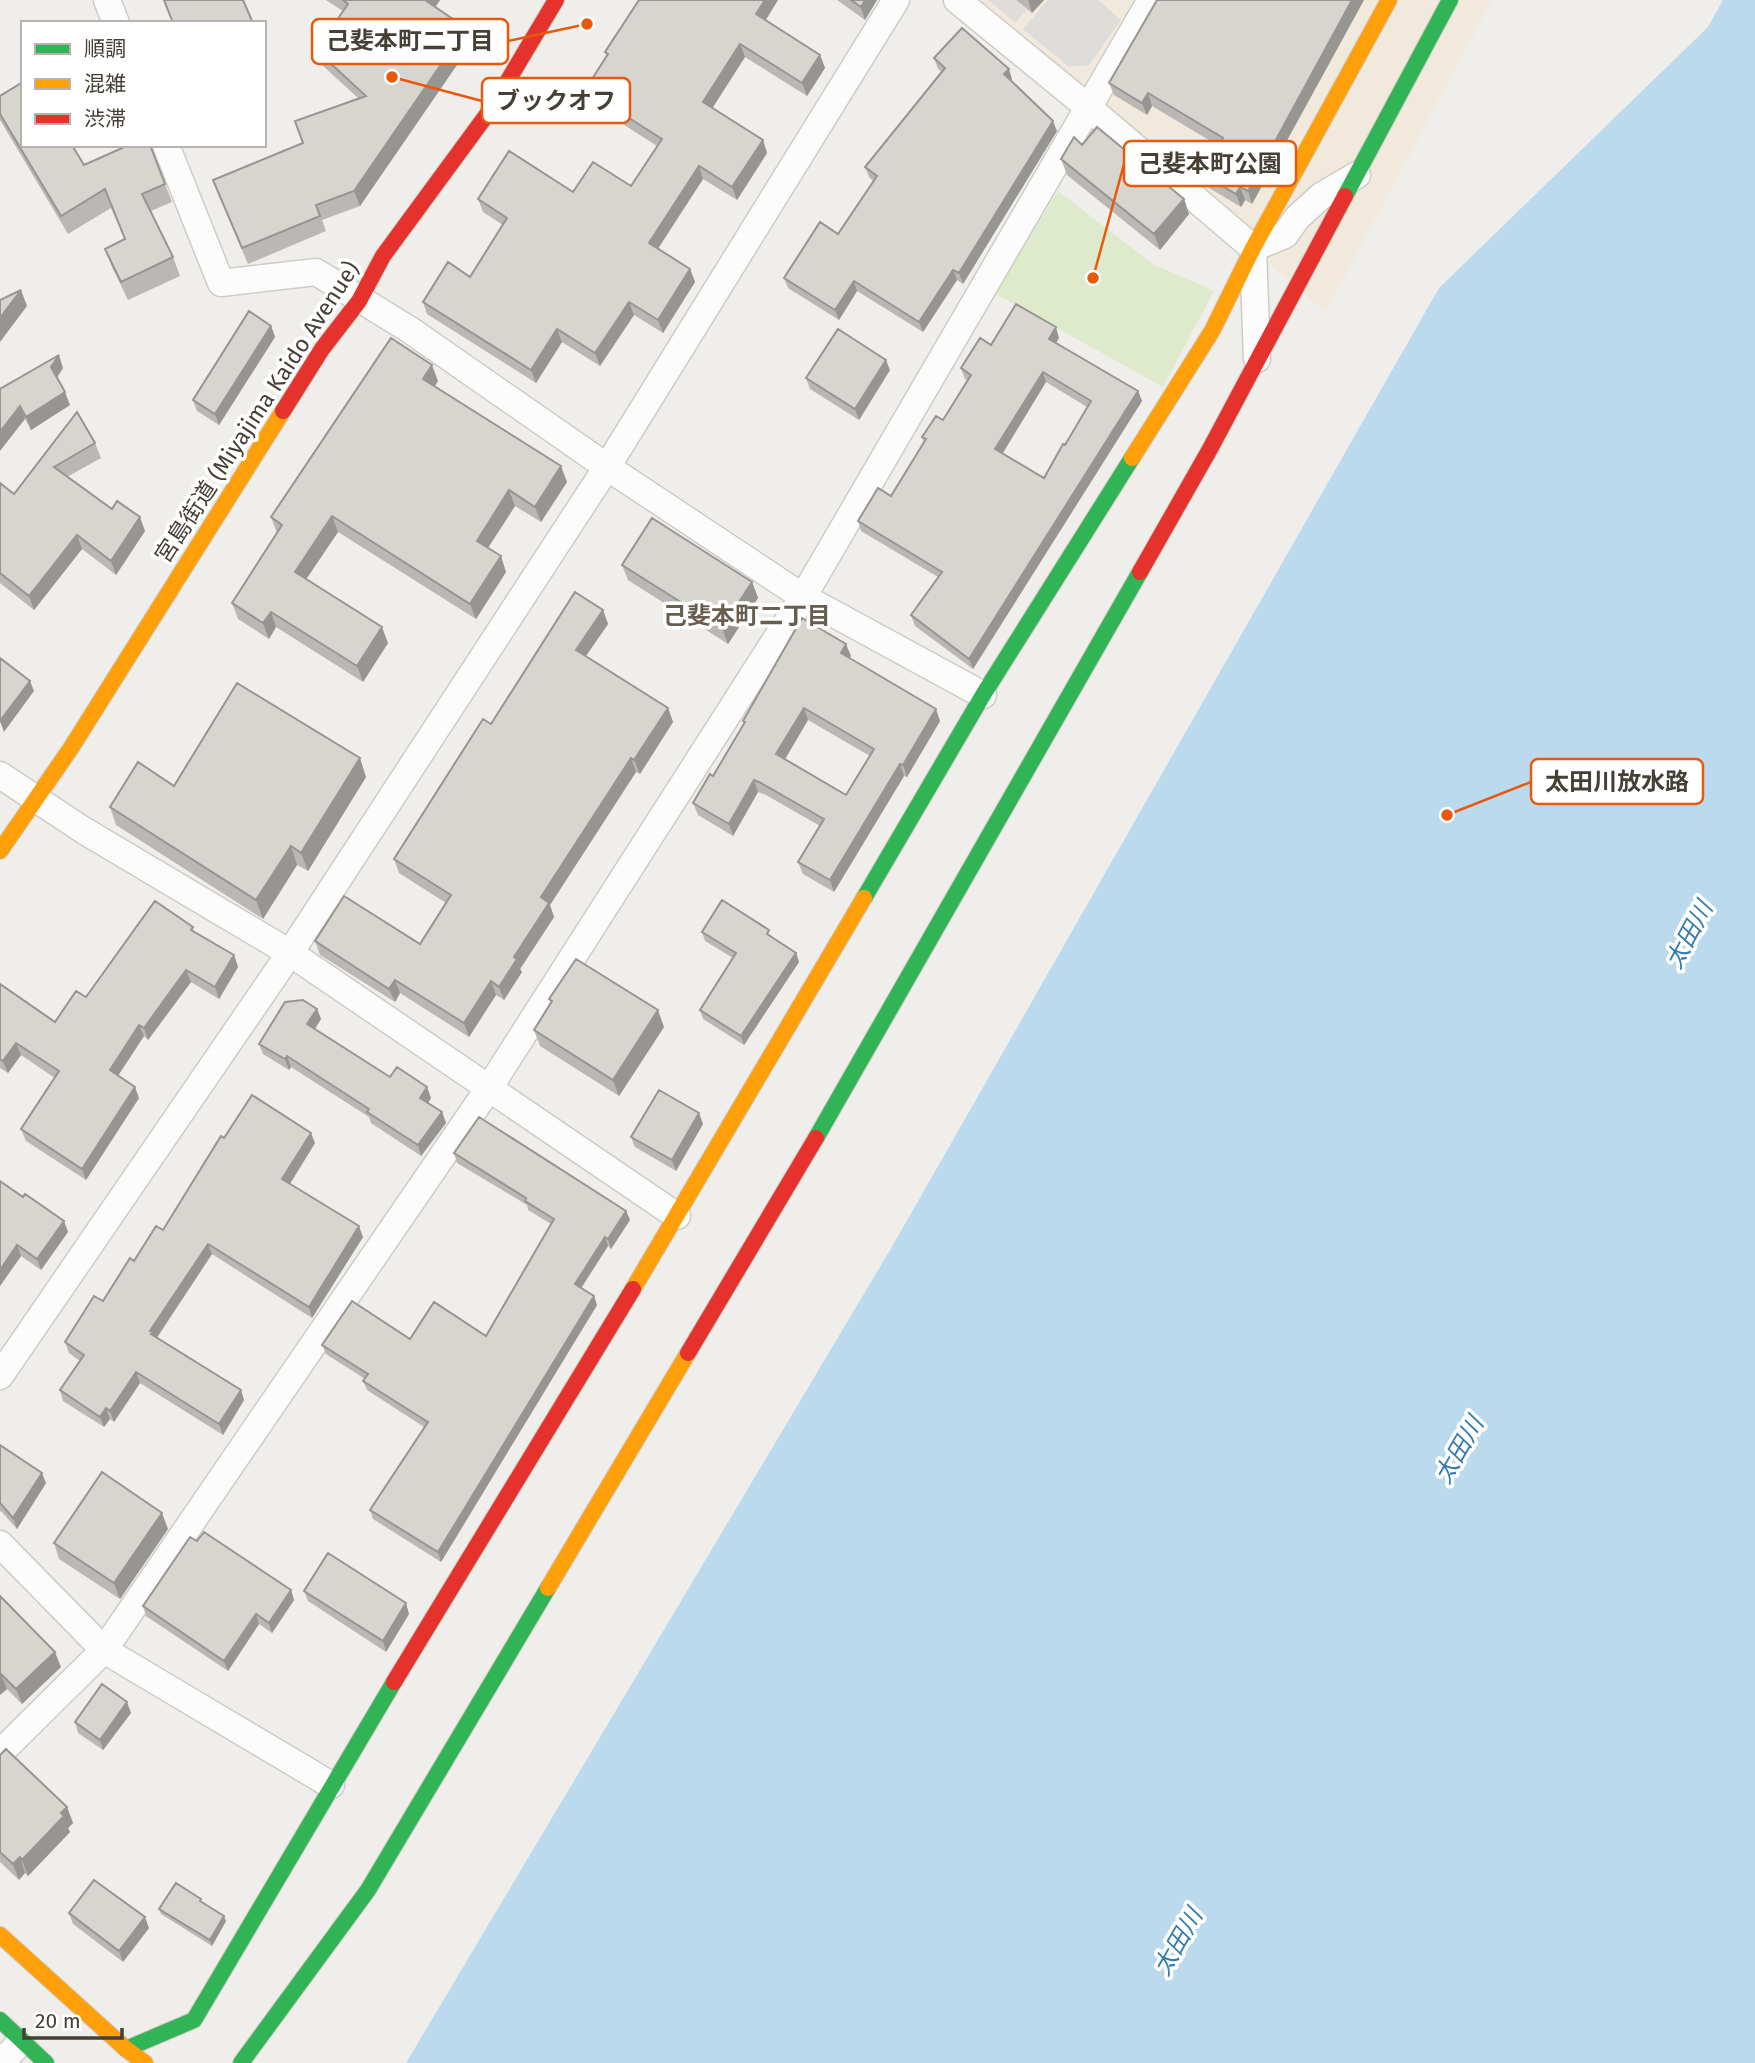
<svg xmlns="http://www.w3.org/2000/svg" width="1755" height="2063" font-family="'Fira Sans','Noto Sans JP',sans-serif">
  <rect width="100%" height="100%" fill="#f0eeea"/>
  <path fill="#f2e9dd" d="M952 0H1492L1326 312Z"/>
  <path fill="#deeacb" d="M1058 191 1153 264 1214 291 1163 387 994 293Z"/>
  <path fill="#dfddda" d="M988 0H1016L1027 10 1015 23Z
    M1048 0H1098L1121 20 1089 65 1069 67 1023 29Z"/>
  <path fill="#bcdaed" d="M1723 0H1755V2063H406L893 1245 1439 288 1708 27Z"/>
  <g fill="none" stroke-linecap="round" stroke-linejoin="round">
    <g stroke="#ceccc7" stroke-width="29">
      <path id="street" d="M107 0 116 23
        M957 0 1089 108 1253 248
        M166 145 221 283 316 272 410 330 607 467 803 597 983 695
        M1257 359 1253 248 1285 235 1297 218 1321 196 1357 175
        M0 775 83 830 290 953 677 1216
        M0 1376 290 953 607 467 896 0
        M0 1544 104 1650 331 1785
        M0 1753 104 1650 489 1088 803 597 1151 0
        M1 2063 16 2047"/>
    </g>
    <g stroke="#cecbc1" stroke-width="18">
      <path id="fast" d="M1345 196 1450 0
        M864 898 983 695 1132 458
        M816 1138 1140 572
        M0 2020 46 2063
        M126 2049 194 2020 394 1682
        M241 2063 368 1890 548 1588"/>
    </g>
    <g stroke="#cecbc1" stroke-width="18">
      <path id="slow" d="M1132 458 1212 331 1253 248 1389 0
        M0 851 71 748 283 411
        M633 1289 864 898
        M548 1588 688 1353
        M0 1935 126 2049 145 2063"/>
    </g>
    <g stroke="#cecbc1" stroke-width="18">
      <path id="jam" d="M283 411 322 349 359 301 383 256 491 109 556 0
        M1140 572 1210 449 1345 196
        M688 1353 816 1138
        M394 1682 633 1289"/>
    </g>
    <use href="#street" stroke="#fdfcfc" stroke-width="26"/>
    <use href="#fast" stroke="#30b455" stroke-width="16"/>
    <use href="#slow" stroke="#ff9f0a" stroke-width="16"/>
    <use href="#jam" stroke="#e5322d" stroke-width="16"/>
  </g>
  <path fill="#bab7b4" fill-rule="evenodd" d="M326 0H440L435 7 466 28 472 43 360 206 322 220 326 231 248 264 213 180 303 143 358 98 322 65 316 50 343 11Z
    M639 0H778L766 20 820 55 825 68 807 96 745 57 712 108 763 140 767 153 737 200 703 179 658 249 690 269 695 282 663 333 634 315 600 366 562 342 536 383 427 314 423 302 470 277 503 225 483 212 478 199 573 192 631 186 657 146 590 103 585 90 607 57 605 52Z
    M837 0H877L865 20Z
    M1016 0H1044L1032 13Z
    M1364 0 1252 204 1245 200 1241 207 1209 188 1204 175 1219 146 1152 106 1147 115 1114 95 1109 83Z
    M934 58 1012 79 1011 80 1057 131 963 284 957 280 923 332 857 291 839 320 788 288 784 278 838 234 873 181 869 177 865 167 942 72 938 69Z
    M0 96 84 165 165 184 172 202 151 211 173 257 180 276 128 300 112 267 105 249 125 240 111 208 68 234 0 120Z
    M1082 145 1184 199 1189 214 1160 250 1067 175 1061 159Z
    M271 326 275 337 219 425 197 411 193 400Z
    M1059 338 1056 343 1138 391 1142 401 973 669 915 626 911 615 938 577 861 531 858 521 891 496 924 442 922 437 943 420 967 380 965 379 961 368 991 345ZM1046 382 1087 407 1065 445 1044 478 1003 453Z
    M63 368 57 378 70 405 31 430 25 419 0 389Z
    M890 370 859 420 810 389 806 378Z
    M438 381 434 386 567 482 541 522 515 506 488 548 506 572 476 619 338 532 306 579 388 643 363 682 276 627 269 639 238 619 232 603 277 533 271 517Z
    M77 412 95 443 101 458 67 477 112 509 145 531 116 575 82 549 34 610 0 583V483L14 494Z
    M622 565 752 582 758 598 728 644 628 580Z
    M603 610 608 624 586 656 668 708 673 722 640 774 636 772 550 905 554 917 520 969 522 972 504 1000 496 995 469 1037 400 993 395 1002 320 955 315 941 420 944 446 903 399 873 394 859 491 724Z
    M851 656 849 658 940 721 907 777 904 776 834 892 803 874 798 862 820 826 766 795 758 792 733 836 698 815 693 803 713 776 744 724 743 721ZM808 720 870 756 846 795 785 759Z
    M366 777 308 871 297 865 263 919 116 825 110 807 174 786Z
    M193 927 194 931 234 955 238 967 219 999 191 982 148 1040 144 1036 118 1075 139 1098 86 1180 26 1141 21 1129 55 1078 21 1055 8 1073 0 1068V984L55 1022 86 997Z
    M702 932 772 938 796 953 799 962 744 1045 703 1019 700 1010 733 958 705 941Z
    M549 999 664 1027 619 1096 540 1046 534 1030 551 1003Z
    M317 1009 321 1019 315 1029 390 1077 431 1098 428 1103 442 1112 446 1123 421 1156 371 1123 369 1117 291 1067 289 1070 263 1054 259 1044Z
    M703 1124 676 1171 635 1147 631 1137Z
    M224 1138 315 1143 290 1184 363 1237 312 1318 212 1254 157 1338 244 1400 223 1435 140 1383 114 1422 110 1419 104 1427 63 1401 60 1390 80 1361 69 1353 65 1342 103 1301 134 1261 163 1230Z
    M454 1153 626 1211 630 1220 611 1249 608 1246 581 1288 594 1296 597 1305 441 1562 373 1519 370 1510 424 1427 367 1390 363 1381 365 1379 326 1354 322 1345 486 1336 551 1224 528 1210 527 1205 457 1163Z
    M0 1181 23 1197 64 1221 68 1232 41 1270 21 1256 0 1286Z
    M0 1445 46 1483 17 1529 1 1511 0 1512Z
    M168 1529 120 1599 59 1559 54 1543Z
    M197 1541 291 1590 294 1600 272 1633 259 1624 228 1671 146 1616 143 1606Z
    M304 1591 409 1614 386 1652 308 1601Z
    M0 1596 61 1667 22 1704 7 1689 0 1695Z
    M131 1713 103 1750 78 1733 75 1722Z
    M0 1755 67 1807 73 1823 68 1828 70 1832 28 1876 25 1873 19 1880 0 1862Z
    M202 1902 226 1921 212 1946 161 1914 159 1909Z
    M69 1913 149 1928 123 1962 73 1924Z"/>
  <path fill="#979592" d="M425 0H440L430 15Z
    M765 0H778L761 27 756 14Z
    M865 0H877L865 20 861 7Z
    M1028 0H1044L1032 13Z
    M1352 0H1364L1252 204 1248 191Z
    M466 28 472 43 360 206 354 191Z
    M740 44 745 57 708 115 703 102Z
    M820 55 825 68 807 96 802 83Z
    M1009 69 1012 79 1008 84 1004 74Z
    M1148 93 1152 106 1147 115 1142 103Z
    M1053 121 1057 131 963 284 959 273Z
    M763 140 767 153 737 200 732 187Z
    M699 166 703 179 653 256 649 243Z
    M1240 187 1245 200 1241 207 1236 194Z
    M1184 199 1189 214 1160 250 1154 234Z
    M690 269 695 282 663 333 658 320Z
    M953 270 957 280 923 332 919 322Z
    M854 281 857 291 839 320 835 310Z
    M21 290 27 306 0 342V318Z
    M629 302 634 315 600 366 595 353Z
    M271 326 275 337 219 425 215 414Z
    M1056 327 1059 338 1052 349 1049 339Z
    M557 329 562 342 536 383 531 370Z
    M59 355 63 368 55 380 51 367Z
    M886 360 890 370 859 420 855 409Z
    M432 365 438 381 429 395 423 379Z
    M1043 372 1046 382 999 459 995 449Z
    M1138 391 1142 401 973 669 969 659Z
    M65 392 70 405 31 430 26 417Z
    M20 406 25 419 0 451V432Z
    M561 466 567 482 541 522 535 507Z
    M509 490 515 506 482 557 477 541Z
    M332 516 338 532 301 587 295 572Z
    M140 517 145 531 116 575 111 561Z
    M77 535 82 549 34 610 29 596Z
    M501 556 506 572 476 619 470 604Z
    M752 582 758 598 728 644 722 628Z
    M603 610 608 624 581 663 576 650Z
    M271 612 276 627 269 639 263 623Z
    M382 627 388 643 363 682 357 666Z
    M846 644 851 656 845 665 841 653Z
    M30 681 34 691 4 732 0 721Z
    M668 708 673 722 640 774 634 760Z
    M804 708 808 720 781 766 776 754Z
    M936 709 940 721 907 777 903 765Z
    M360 758 366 777 308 871 301 853Z
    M631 758 636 772 550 905 554 917 520 969 522 972 504 1000 499 987 514 957 541 897Z
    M900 764 904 776 834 892 830 880Z
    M754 780 758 792 733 836 729 824Z
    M291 846 297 865 263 919 256 900Z
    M796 953 799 962 744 1045 741 1036Z
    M234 955 238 967 219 999 215 987Z
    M186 970 191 982 148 1040 144 1028Z
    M395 980 400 993 395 1002 389 989Z
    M491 981 496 995 469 1037 464 1023Z
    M317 1009 321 1019 311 1035 307 1024Z
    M658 1010 664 1027 619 1096 613 1080Z
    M139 1025 144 1036 114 1082 110 1070Z
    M16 1043 21 1055 8 1073 3 1061Z
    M287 1056 291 1067 289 1070 285 1059Z
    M135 1087 139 1098 86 1180 82 1169Z
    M427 1087 431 1098 424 1109 420 1098Z
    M442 1112 446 1123 421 1156 418 1145Z
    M699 1113 703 1124 676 1171 672 1160Z
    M311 1133 315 1143 286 1190 282 1179Z
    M626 1211 630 1220 611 1249 608 1239Z
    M64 1221 68 1232 41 1270 37 1259Z
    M359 1226 363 1237 312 1318 309 1307Z
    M605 1237 608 1246 578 1293 575 1284Z
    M208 1244 212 1254 155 1340 156 1343 150 1331Z
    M17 1245 21 1256 0 1286V1270Z
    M594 1296 597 1305 441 1562 438 1552Z
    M136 1372 140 1383 114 1422 110 1411Z
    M241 1390 244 1400 223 1435 219 1424Z
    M106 1408 110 1419 104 1427 100 1417Z
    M42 1473 46 1483 17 1529 13 1518Z
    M162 1513 168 1529 120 1599 114 1583Z
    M291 1590 294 1600 272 1633 269 1623Z
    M406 1603 409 1614 386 1652 383 1641Z
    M256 1614 259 1624 228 1671 224 1661Z
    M55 1652 61 1667 22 1704 16 1689Z
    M1 1674 7 1689 0 1695V1675Z
    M127 1702 131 1713 103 1750 100 1740Z
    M67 1807 73 1823 68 1828 70 1832 28 1876 22 1860Z
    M20 1857 25 1873 19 1880 13 1864Z
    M224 1916 226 1921 212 1946 210 1940Z
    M145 1917 149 1928 123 1962 119 1951Z"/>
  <path fill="#d8d5d1" stroke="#979592" stroke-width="2" fill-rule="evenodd" d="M164 0H243L253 23H173Z
    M343 0H425L466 28 354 191 316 205 320 216 242 248 213 180 303 143 295 121 366 96 316 50 348 4Z
    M639 0H765L756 14 820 55 802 83 740 44 703 102 763 140 732 187 699 166 649 243 690 269 658 320 629 302 595 353 557 329 531 370 423 302 448 262 470 277 507 218 478 199 509 151 573 192 593 162 631 186 662 139 585 90 608 54 605 52Z
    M851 0H865L861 7Z
    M1157 0H1352L1248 191 1240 187 1236 194 1204 175 1223 138 1148 93 1142 103 1109 83Z
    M962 28 1009 69 1004 74 1053 121 959 273 953 270 919 322 854 281 835 310 784 278 820 222 838 234 877 176 865 167 945 68 934 58Z
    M23 82V145H72L84 165 129 145H150L165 184 142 194 173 257 121 282 105 249 125 239 105 189 61 216 0 114V96Z
    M1097 127 1184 199 1154 234 1061 159 1074 137 1082 145Z
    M21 290 0 318V300Z
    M1016 304 1056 327 1049 339 1138 391 969 659 911 615 942 572 858 521 878 488 891 496 926 439 922 437 936 416 943 420 971 375 961 368 980 338 991 345ZM1043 372 1091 401 1065 445 1063 444 1044 478 995 449Z
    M249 311 271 326 215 414 193 400Z
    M838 329 886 360 855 409 806 378Z
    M391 338 432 365 423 379 561 466 535 507 509 490 477 541 501 556 470 604 332 516 295 572 382 627 357 666 271 612 263 623 232 603 282 525 271 517Z
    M59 355 51 367 65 392 26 417 20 406 0 432V389Z
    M77 412 95 443 54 467 112 509 117 501 140 517 111 561 77 535 29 596 0 573V483L14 494Z
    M652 518 752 582 722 628 622 565Z
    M575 592 603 610 576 650 668 708 634 760 631 758 541 897 549 903 514 957 517 959 499 987 491 981 464 1023 395 980 389 989 315 941 344 896 420 944 451 895 394 859 483 719 491 724Z
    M802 618 846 644 841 653 936 709 903 765 900 764 830 880 798 862 824 819 761 783 754 780 729 824 693 803 710 774 713 776 745 722 743 721ZM804 708 874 749 846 795 776 754Z
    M0 658 30 681 0 721Z
    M237 683 360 758 301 853 291 846 256 900 110 807 138 762 174 786Z
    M722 900 769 930 767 934 796 953 741 1036 700 1010 736 953 702 932Z
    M155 901 193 927 191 930 234 955 215 987 186 970 144 1028 139 1025 110 1070 135 1087 82 1169 21 1129 59 1071 16 1043 3 1061 0 1059V984L55 1022 76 991 86 997Z
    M576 959 658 1010 613 1080 534 1030 552 1001 549 999Z
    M303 1000 317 1009 307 1024 390 1077 397 1067 427 1087 420 1098 442 1112 418 1145 367 1112 369 1109 287 1056 285 1059 259 1044 285 1002Z
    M659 1090 699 1113 672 1160 631 1137Z
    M252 1095 311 1133 282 1179 359 1226 309 1307 208 1244 150 1331 153 1332 151 1334 241 1390 219 1424 136 1372 110 1411 106 1408 100 1417 60 1390 84 1355 65 1342 94 1296 103 1301 130 1258 134 1261 156 1226 163 1230 221 1136 224 1138Z
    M479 1117 626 1211 608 1239 605 1237 575 1284 594 1296 438 1552 370 1510 428 1422 363 1381 368 1374 322 1345 352 1301 410 1339 434 1302 486 1336 554 1219 525 1201 526 1198 454 1153Z
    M0 1181 23 1197 25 1194 64 1221 37 1259 17 1245 0 1270Z
    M0 1445 42 1473 13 1518 0 1503Z
    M102 1472 162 1513 114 1583 54 1543Z
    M204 1532 291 1590 269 1623 256 1614 224 1661 143 1606 190 1537 197 1541Z
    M328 1553 406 1603 383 1641 304 1591Z
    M0 1596 55 1652 16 1689 1 1674 0 1675Z
    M102 1684 127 1702 100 1740 75 1722Z
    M6 1749 67 1807 61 1813 64 1816 22 1860 20 1857 13 1864 0 1852V1755Z
    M94 1880 145 1917 119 1951 69 1913Z
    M176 1883 201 1899 200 1901 224 1916 210 1940 159 1909Z"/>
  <g text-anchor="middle" stroke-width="7" stroke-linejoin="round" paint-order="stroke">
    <g font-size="23" fill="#453f36" stroke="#fff">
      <text transform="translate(257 412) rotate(-57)" y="8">宮島街道 (Miyajima Kaido Avenue)</text>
    </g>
    <g font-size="24" font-weight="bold" fill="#685d4e" stroke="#fff">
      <text x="747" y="624">己斐本町二丁目</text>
    </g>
    <g font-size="24" font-style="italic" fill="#337cae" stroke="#fff">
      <text transform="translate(1689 935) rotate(-62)" y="8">太田川</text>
      <text transform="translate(1459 1450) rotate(-60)" y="8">太田川</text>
      <text transform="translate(1178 1942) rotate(-60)" y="8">太田川</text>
    </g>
  </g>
  <path fill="none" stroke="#e8590c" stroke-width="2.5" d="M587 24L508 41M392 77L482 101M1093 278L1124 164M1447 815L1531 782"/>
  <g fill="#e8590c" stroke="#fff" stroke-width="2.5">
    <circle cx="587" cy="24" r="7"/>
    <circle cx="392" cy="77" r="7"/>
    <circle cx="1093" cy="278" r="7"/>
    <circle cx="1447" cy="815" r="7"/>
  </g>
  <g fill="#fff" stroke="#e8590c" stroke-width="2.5">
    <rect x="312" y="19" width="196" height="45" rx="7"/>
    <rect x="482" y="78" width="148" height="45" rx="7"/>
    <rect x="1124" y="141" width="172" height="45" rx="7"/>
    <rect x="1531" y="759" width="172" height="45" rx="7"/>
  </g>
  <g font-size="24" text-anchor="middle" font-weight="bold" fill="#453f36">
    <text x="410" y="49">己斐本町二丁目</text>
    <text x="556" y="109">ブックオフ</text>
    <text x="1210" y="172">己斐本町公園</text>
    <text x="1617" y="790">太田川放水路</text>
  </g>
  <rect x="21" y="21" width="245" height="126" fill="#ffffff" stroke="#b5b2af" stroke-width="2"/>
  <rect x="35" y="44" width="35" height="10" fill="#30b455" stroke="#b5b2af" stroke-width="2"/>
  <text x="84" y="56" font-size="21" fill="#453f36">順調</text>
  <rect x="35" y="79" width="35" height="10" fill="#ff9f0a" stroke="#b5b2af" stroke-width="2"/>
  <text x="84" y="91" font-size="21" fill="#453f36">混雑</text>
  <rect x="35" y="114" width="35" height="10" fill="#e5322d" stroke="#b5b2af" stroke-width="2"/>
  <text x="84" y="126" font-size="21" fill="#453f36">渋滞</text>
  <path d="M24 2028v10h98v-10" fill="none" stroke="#453f36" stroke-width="3.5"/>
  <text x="35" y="2028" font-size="21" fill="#453f36" stroke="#ffffff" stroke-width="5" paint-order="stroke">20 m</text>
</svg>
